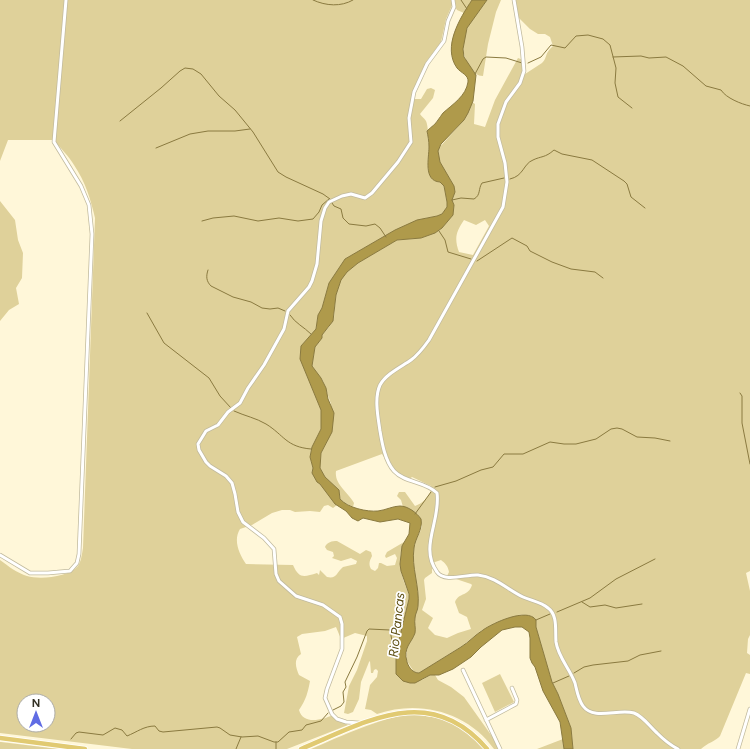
<svg xmlns="http://www.w3.org/2000/svg" width="750" height="749" font-family="Figtree,sans-serif">
  <rect width="100%" height="100%" fill="#fff7d9"/>
  <path fill="#dfd19a" fill-rule="evenodd" d="M0 0H472L464 13 457 10 453 3 446 19 441 42 426 62 412 99H421L427 89 431 88 435 90 433 98 420 114C422 117 424 118 426 121 428 125 429 142 429 147 429 158 423 181 440 182L444 186 447 202V207L442 214 437 216 426 218 395 230 345 259 329 283 322 308 318 315 316 329 301 346V359L321 410V429L311 451 310 457 313 468 312 473 337 505 333 508 328 505 324 506 320 512 310 511 295 512 290 510H282L272 513 252 525 240 529C233 540 239 554 246 564L293 565C299 579 304 577 317 573L319 575 320 570 327 577C337 579 336 573 343 567L356 564 357 561 351 558 341 561 332 558 334 556 333 552 327 550 325 547C327 542 332 541 337 541L360 554 366 550 371 552 372 556C370 560 368 564 371 569L375 571 378 568 379 563H381L387 566 395 565 397 558 395 554 386 558 385 556 387 552 404 542C398 556 400 574 406 587 408 592 409 594 409 599L397 648 396 672 403 681 422 680 430 675H435L438 680 451 687 464 697 501 749H494C468 712 419 699 377 714L371 710 365 709 370 685 377 677 378 671 376 669 374 670 373 673H371L370 661 369 662 361 682 359 699 353 712 348 714 344 713 349 686 357 670 367 641V636L355 633 341 639 336 627 325 631 302 634 297 637 301 654C293 659 296 668 299 675L310 681C308 692 306 700 299 710 303 725 322 720 333 715L336 719 348 725 287 749H132L0 733V560C8 566 17 573 27 576 40 580 69 577 78 566 81 562 82 554 83 548L95 218C91 200 85 181 74 165 69 156 60 148 54 140H8L0 161ZM24 701H48V725H24Z
    M487 0H501L496 12 488 44 483 76C477 76 475 73 471 68 462 57 461 42 467 29 471 18 481 10 487 0Z
    M512 0H750V571L746 573 750 591V635L748 639 747 653 750 655V674L746 673 720 736C716 741 707 743 701 749H573L571 728 558 694 552 682 536 627V620C532 615 525 614 518 615L482 630 462 646 419 673 414 672 407 661V648L414 635V620L418 607 413 554 415 540 420 532 422 526 412 511 403 507 401 500 397 496 399 492H405L415 506C423 503 432 495 431 486L412 477 408 480 393 471 382 454 336 471C334 484 348 492 354 503L353 507 342 501 340 498 339 490 325 477 320 468 321 453 328 440 331 404 323 381 312 366 315 347 322 338V335L329 327 334 318 336 295 341 279 347 272 358 263 397 240 421 238 435 233 442 228 453 215 454 204 452 200C461 180 435 170 438 149L464 120 472 102 475 104 474 124 485 127 495 100 518 58 523 60 522 76 542 63C548 57 544 54 553 46L550 37 545 34H538L530 29 515 14ZM464 220 476 225 485 220 489 226 473 255 459 252C454 238 456 232 464 220ZM441 560C445 563 448 566 449 572L447 576 471 584 472 585C468 597 459 592 455 602L459 613 467 617 471 629 458 633 447 638 435 635 428 628 433 618 422 610 426 599 424 580 425 578 432 573V563Z
    M0 201 15 220 18 240 23 253 22 278 16 288 19 304 9 310 0 321Z
    M500 674 514 702 495 712 482 683Z
    M413 714 444 719 466 730 486 749H311C342 736 378 718 413 714Z
    M563 739 564 749H537Z
    M0 742H1L59 749H0Z"/>
  <path fill="#af9a4b" stroke="#8a7a40" d="M472 0H487L467 28 463 49 464 57 476 75 473 101 468 113 464 120 441 144 438 151 440 162 454 186 455 192 452 200 454 205 453 215 442 228 435 233 421 238 397 240 358 263 347 272 341 280 336 295 333 321 322 335V338L315 347 312 366 321 378 326 388 328 399 334 413 332 432 321 453 320 468 325 477 339 490 340 499C348 508 367 512 378 511 386 510 393 506 400 506 408 506 417 513 421 519 423 530 415 538 414 548 411 567 420 587 418 606 418 610 415 614 415 618 414 623 416 628 415 633 411 644 403 647 407 662 409 668 413 673 419 673 433 664 447 656 461 647 469 642 475 635 483 630 493 623 527 607 536 620V627L552 682 558 694 571 728 573 749H564L560 722 543 691 535 667 532 663 530 658V638L529 632 522 627H515L502 630 481 647 471 657 453 669 439 675H430L415 683H410L403 681 396 674V659L397 648 409 599V594L401 571 400 564 402 546 409 534 410 523 398 519 380 522 363 518 358 521 352 518 346 511 335 504 320 484 317 482 312 473 313 468 310 457 312 447 321 429V410L300 359 301 346 316 329 318 315 322 308 329 283 345 259 395 230 417 220 437 216 442 214 447 207V202L444 186 440 182C423 181 429 158 429 147 429 141 428 136 427 131 431 127 436 124 438 120 440 118 441 115 443 113 453 104 466 96 468 82 469 75 461 73 457 68 442 47 460 18 472 0Z"/>
  <g fill="none" stroke-linecap="round" stroke-linejoin="round">
    <path stroke="#8a7a40" stroke-width="1" d="M313 0C326 6 341 7 353 0
      M461 0 467 9
      M613 57 641 56 649 58 666 57 683 66 706 86 721 90C726 98 741 104 750 106
      M528 63 541 57 551 45 565 48 576 36 588 35 603 39 610 45 616 68 615 83 618 97 632 108
      M475 74 483 59 486 57 506 58 522 63
      M120 121 161 88 180 71 185 68 193 69 201 74 219 96 235 110 253 132 278 172 286 177 323 194 330 199
      M156 148 190 134 208 131H235L250 129
      M510 179C524 176 523 164 533 160 541 156 545 158 554 150L562 154 592 160 624 181 627 184 631 197 645 208
      M452 200 461 198 474 199C481 195 478 189 482 183L504 178
      M332 203 334 206 341 209 343 218 349 224 366 226 375 224 380 228 386 237
      M202 221 213 218 234 216 258 221 279 218 298 221 313 219 319 212 322 205 329 199
      M439 231 445 240 448 252 471 259
      M477 261 512 238 527 246 530 251 552 262 571 269 595 272 603 278
      M208 270C206 276 206 281 211 286L233 297 251 302 262 308 270 309 278 308 285 311
      M147 313 164 343 209 378 220 396 231 408
      M290 315C295 323 304 327 311 334
      M740 393 742 396V423L750 464
      M234 411C245 416 256 418 266 424 284 435 286 447 311 449
      M435 487 456 481 481 470 493 467 504 454H523L550 442 564 444H576L596 439 611 429 617 428 622 429 637 437 655 438 670 441
      M415 514 431 492
      M582 602 590 607 605 605 616 608 642 604
      M557 612 590 598 616 579 655 559
      M536 620 550 614
      M574 673 584 667 593 665 628 661 640 655 661 651
      M553 683 569 676
      M333 710 341 706 344 702 343 692 346 687 345 682 357 657 367 631 369 629 390 630 392 641 398 644
      M71 739 76 733 79 732 103 735 115 728 122 730 127 736C137 732 144 726 155 726L159 731 163 732 217 727 220 728 230 735 242 737 258 736 274 742H278L289 732 302 730 306 725 321 721 328 713
      M276 742V749
      M236 749 241 737"/>
    <g stroke="#c1ba9e" stroke-width="4.5">
      <path id="minor" d="M514 0 522 47 524 71 520 83 506 102 498 124V137L505 163 507 182 503 207 429 340C424 347 418 355 411 360 401 367 386 374 380 385 374 398 378 417 380 431 382 443 385 461 394 471 405 483 425 481 437 493 441 521 419 547 437 572 444 583 467 574 478 575 496 577 508 590 523 597 532 601 541 602 548 608 558 615 555 631 556 642 558 657 570 669 575 683 577 691 578 699 583 706 594 721 619 708 634 713 644 717 649 726 657 733 663 739 670 745 678 749
        M0 555 30 573H48L70 571 77 563 79 554 92 234 89 205 81 186 54 142 66 0
        M463 670 500 749
        M486 720 516 704 517 700 512 688
        M359 723 346 722 337 719 332 714 325 698 327 689 342 649V624L340 617 323 605 296 596 279 581 276 574 274 549 264 538 243 522 238 512 235 494 232 483 226 476 210 466 206 462 199 450 198 444 206 431 218 425 228 412 240 403 248 388 264 365 284 329 288 311 309 287 312 281 317 264 321 221 325 208 329 202 342 196 351 194 365 198 372 193 398 162 411 142 409 118 414 92 427 64 444 41 448 21 454 7 453 0
        M738 749 750 709"/>
    </g>
    <g stroke="#fff" stroke-width="6">
      <path id="highway" d="M0 738 85 749
        M301 749C366 722 430 682 487 749"/>
    </g>
    <use href="#minor" stroke="#fff" stroke-width="3"/>
    <use href="#highway" stroke="#e1ca72" stroke-width="4.5"/>
  </g>
  <g text-anchor="middle" stroke-width="3.5" stroke-linejoin="round" paint-order="stroke">
    <g font-size="13" font-style="italic" fill="#5d4e11" stroke="#fff">
      <text transform="translate(396 625) rotate(-84)" y="5">Rio Pancas</text>
    </g>
  </g>
  <g transform="translate(36 713)"><circle r="19" fill="#ffffff" stroke="#aeada8"/>
  <path d="M0-3L7 15L0 10L-7 15Z" fill="#606ce4"/>
  <text y="-6" font-size="11" font-weight="bold" text-anchor="middle" fill="#343125">N</text>
  </g>
</svg>
